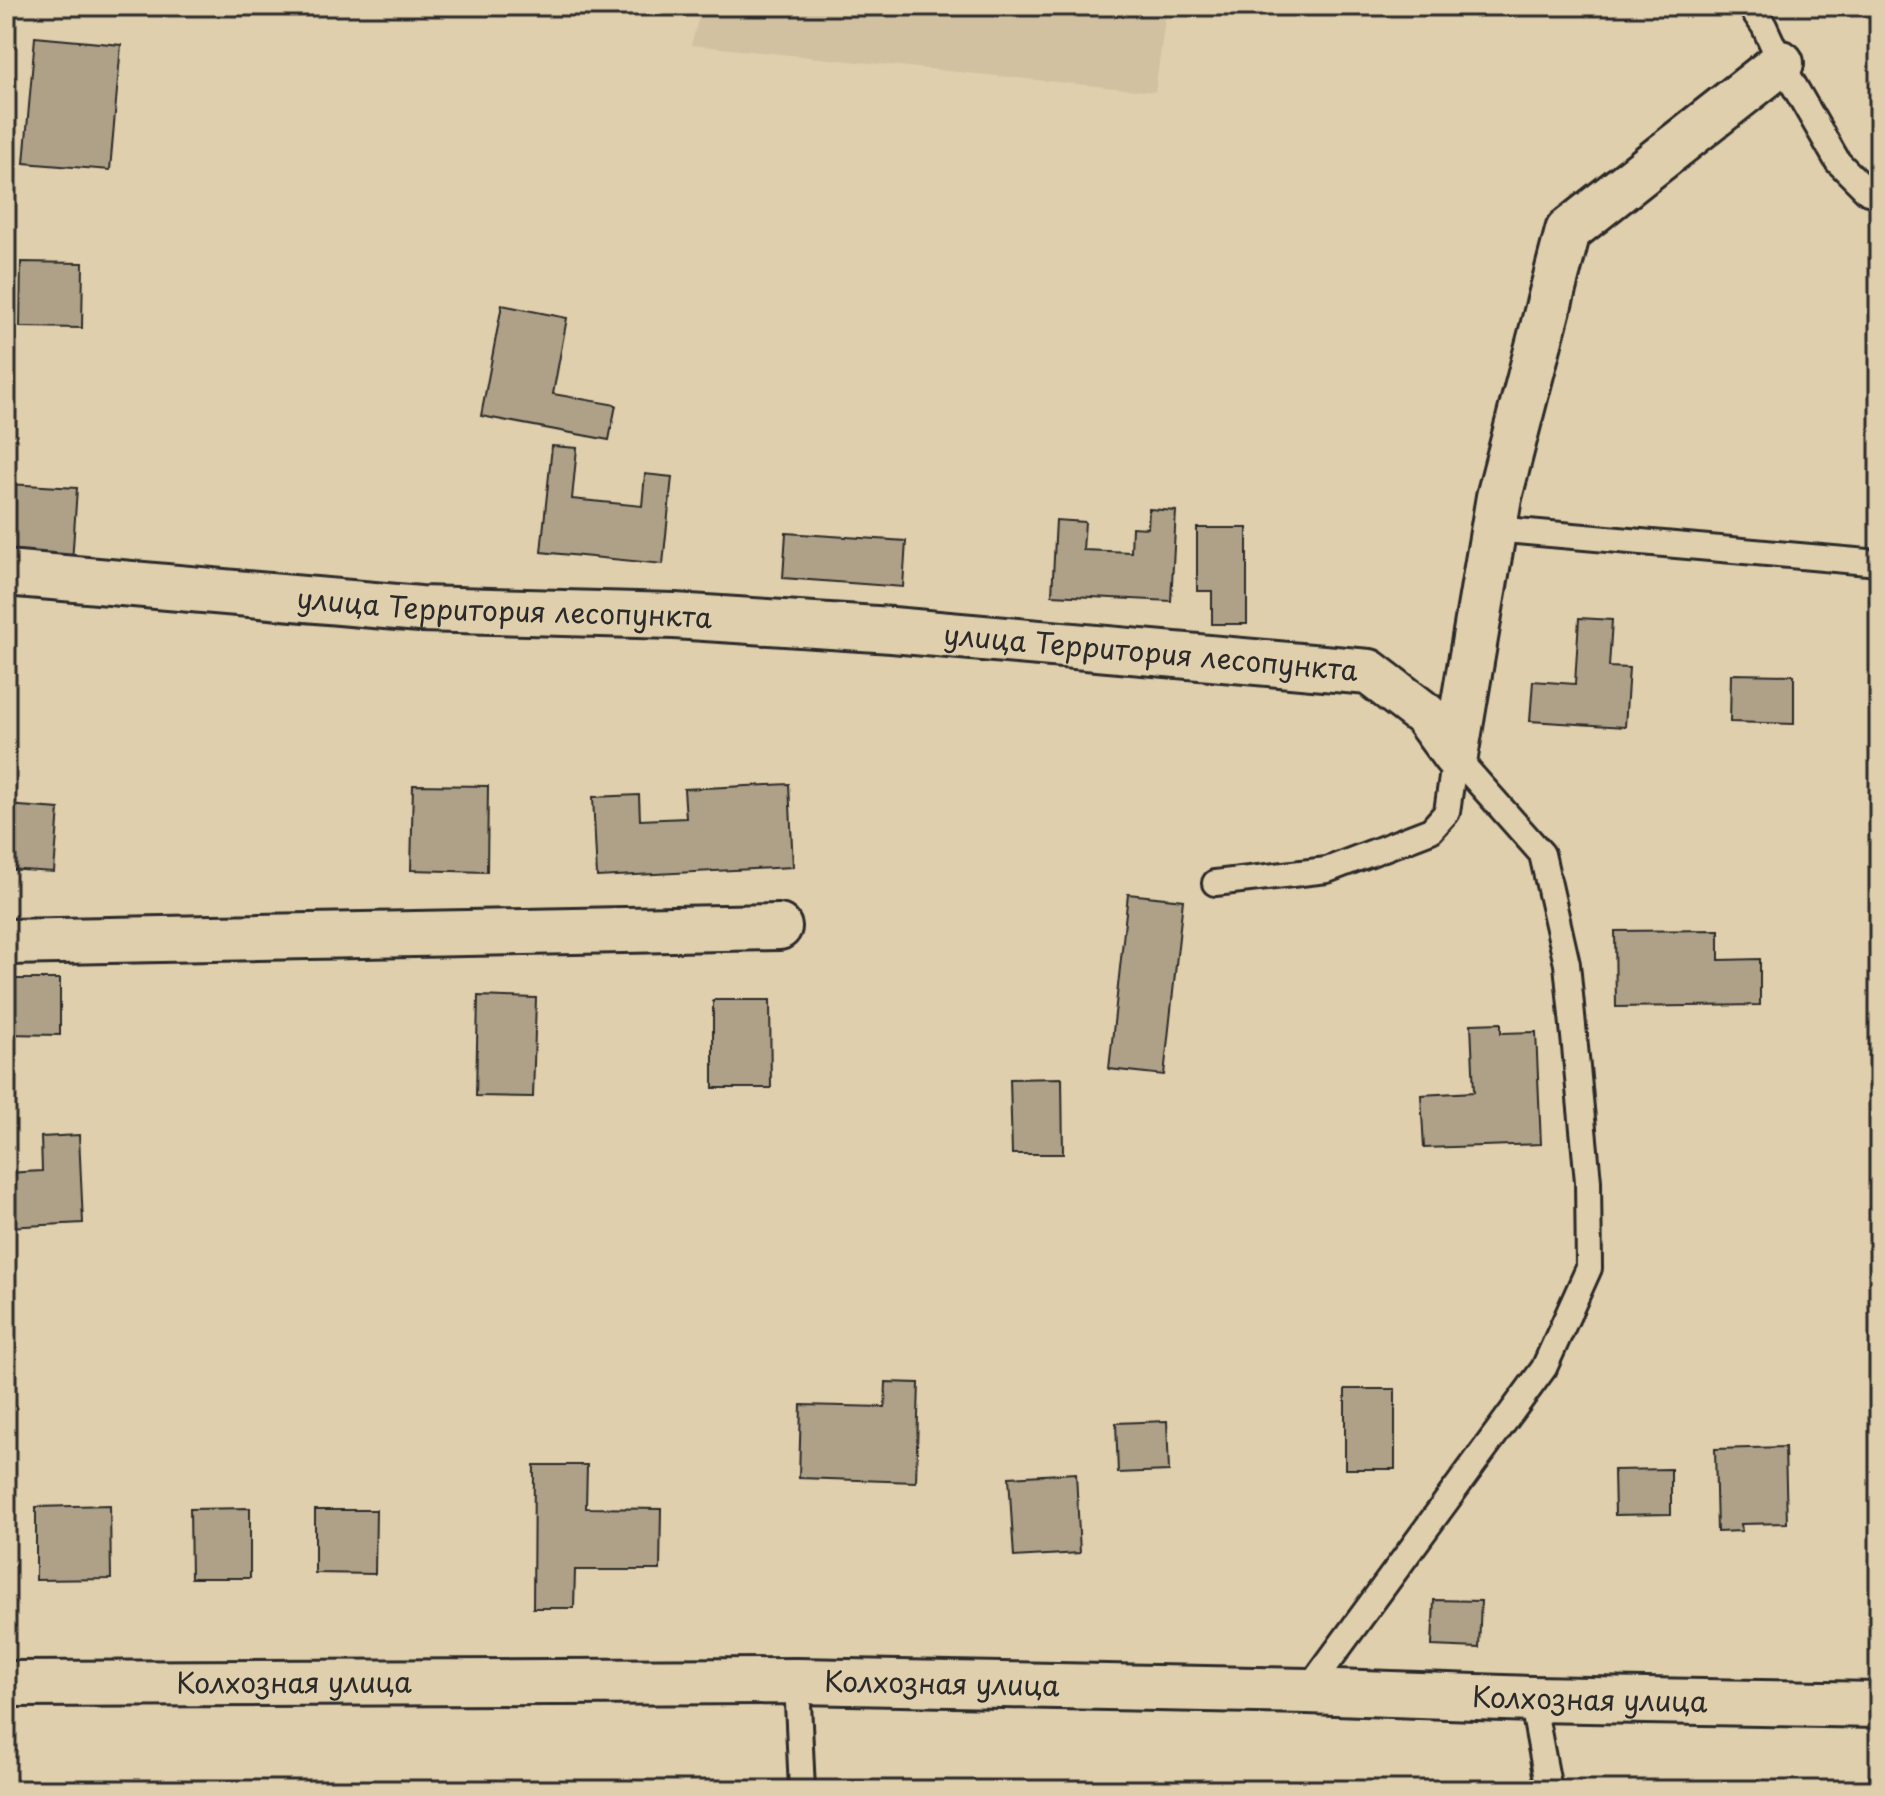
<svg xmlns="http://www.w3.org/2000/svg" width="1885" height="1796" font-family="'Playpen Sans',sans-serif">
  <rect width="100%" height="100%" fill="#e0cfac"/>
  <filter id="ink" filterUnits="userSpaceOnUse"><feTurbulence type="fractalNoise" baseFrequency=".0125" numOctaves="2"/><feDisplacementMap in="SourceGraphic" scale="16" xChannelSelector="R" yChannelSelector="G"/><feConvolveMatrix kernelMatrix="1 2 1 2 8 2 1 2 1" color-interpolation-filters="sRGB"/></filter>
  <g filter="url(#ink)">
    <path fill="#d1c1a1" d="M702 6H1167L1155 92 691 45Z"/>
    <path fill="#aea188" stroke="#2b2b2b" stroke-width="2" d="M35 37 121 45 110 170 24 163Z
      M21 262 83 263 82 328 20 327Z
      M502 305 567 318 553 394 616 405 609 440 481 416Z
      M552 446 577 448 572 499 642 506 645 474 672 477 663 564 541 552Z
      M8 484 77 488 72 563 6 559Z
      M1149 509 1176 511 1171 601 1052 595 1056 520 1085 522 1083 550 1131 552 1132 527 1148 528Z
      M1197 528H1247V624H1212V591H1197Z
      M786 533 906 541 903 587 783 578Z
      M1579 618 1612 620 1609 667 1629 668 1625 727 1530 721 1533 681 1575 684Z
      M1731 674 1794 675V724L1730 722Z
      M789 784 793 867 597 877 593 797 639 795 640 820 686 818 684 789Z
      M413 785 488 786 487 872 411 870Z
      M6 805 59 809 54 872 6 869Z
      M1128 894 1183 900 1164 1075 1109 1069Z
      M1719 930V960L1760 959V1005L1616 1007 1615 931Z
      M6 979H60V1035L6 1034Z
      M478 996 536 998 533 1097 476 1096Z
      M713 1000H770L771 1088H713Z
      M1501 1023V1033L1536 1032 1541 1144 1424 1148 1421 1095 1474 1092 1471 1024Z
      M1062 1078 1063 1154H1012L1010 1079Z
      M79 1135 83 1223 6 1227V1173L42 1171 41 1137Z
      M886 1382 919 1383 916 1482 799 1478 801 1405 885 1407Z
      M1345 1389H1395V1469H1345Z
      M1167 1421 1169 1471 1118 1473 1116 1423Z
      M1785 1447 1787 1523 1741 1524 1742 1531 1717 1532 1715 1449Z
      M534 1465H587L586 1508 661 1509 660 1570H575L574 1608H533Z
      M1671 1469V1514L1615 1515 1614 1470Z
      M1076 1473 1080 1553 1014 1557 1009 1477Z
      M110 1505 111 1579 36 1580V1507Z
      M250 1508V1578H191L190 1509Z
      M315 1510H376L375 1574 315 1573Z
      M1434 1600 1481 1601 1479 1648 1432 1646Z"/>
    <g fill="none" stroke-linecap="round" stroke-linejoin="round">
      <g stroke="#2b2b2b" stroke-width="30">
        <path id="lane" d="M1750 6 1764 26 1781 63 1838 162 1868 192 1879 193
          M1494 529 1879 563
          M1215 883 1327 870 1431 830 1447 812 1455 756
          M797 1681 802 1790
          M1307 1691 1544 1368 1589 1268 1588 1181 1567 964 1542 854 1455 756
          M1532 1699 1549 1790"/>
      </g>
      <g stroke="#2b2b2b" stroke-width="50">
        <g id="street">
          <path id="s1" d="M6 573 420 609 674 616 892 630 1369 672 1425 715 1455 756 1499 497 1568 231 1781 63"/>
          <path d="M6 942 779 927"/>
          <path id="s2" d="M6 1684 797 1681 1307 1691 1532 1699 1879 1705"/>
        </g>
      </g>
      <use href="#lane" stroke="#e0cfac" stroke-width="24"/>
      <use href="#street" stroke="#e0cfac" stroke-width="44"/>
    </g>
  </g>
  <g text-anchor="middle" stroke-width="6" stroke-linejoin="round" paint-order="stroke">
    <g font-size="28" fill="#2b2b2b" stroke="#e0cfac">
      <text dy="10" stroke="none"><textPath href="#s1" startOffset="500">улица Территория лесопункта</textPath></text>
      <text dy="10" stroke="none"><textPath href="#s1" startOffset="1148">улица Территория лесопункта</textPath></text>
      <text dy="10" stroke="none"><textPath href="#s2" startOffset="288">Колхозная улица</textPath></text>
      <text dy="10" stroke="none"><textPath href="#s2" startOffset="936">Колхозная улица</textPath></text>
      <text dy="10" stroke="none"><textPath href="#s2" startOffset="1584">Колхозная улица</textPath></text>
    </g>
  </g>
  <rect width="1885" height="1796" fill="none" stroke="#e0cfac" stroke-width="32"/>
  <rect x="16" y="16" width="1853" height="1764" fill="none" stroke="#2b2b2b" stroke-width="3" filter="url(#ink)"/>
</svg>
